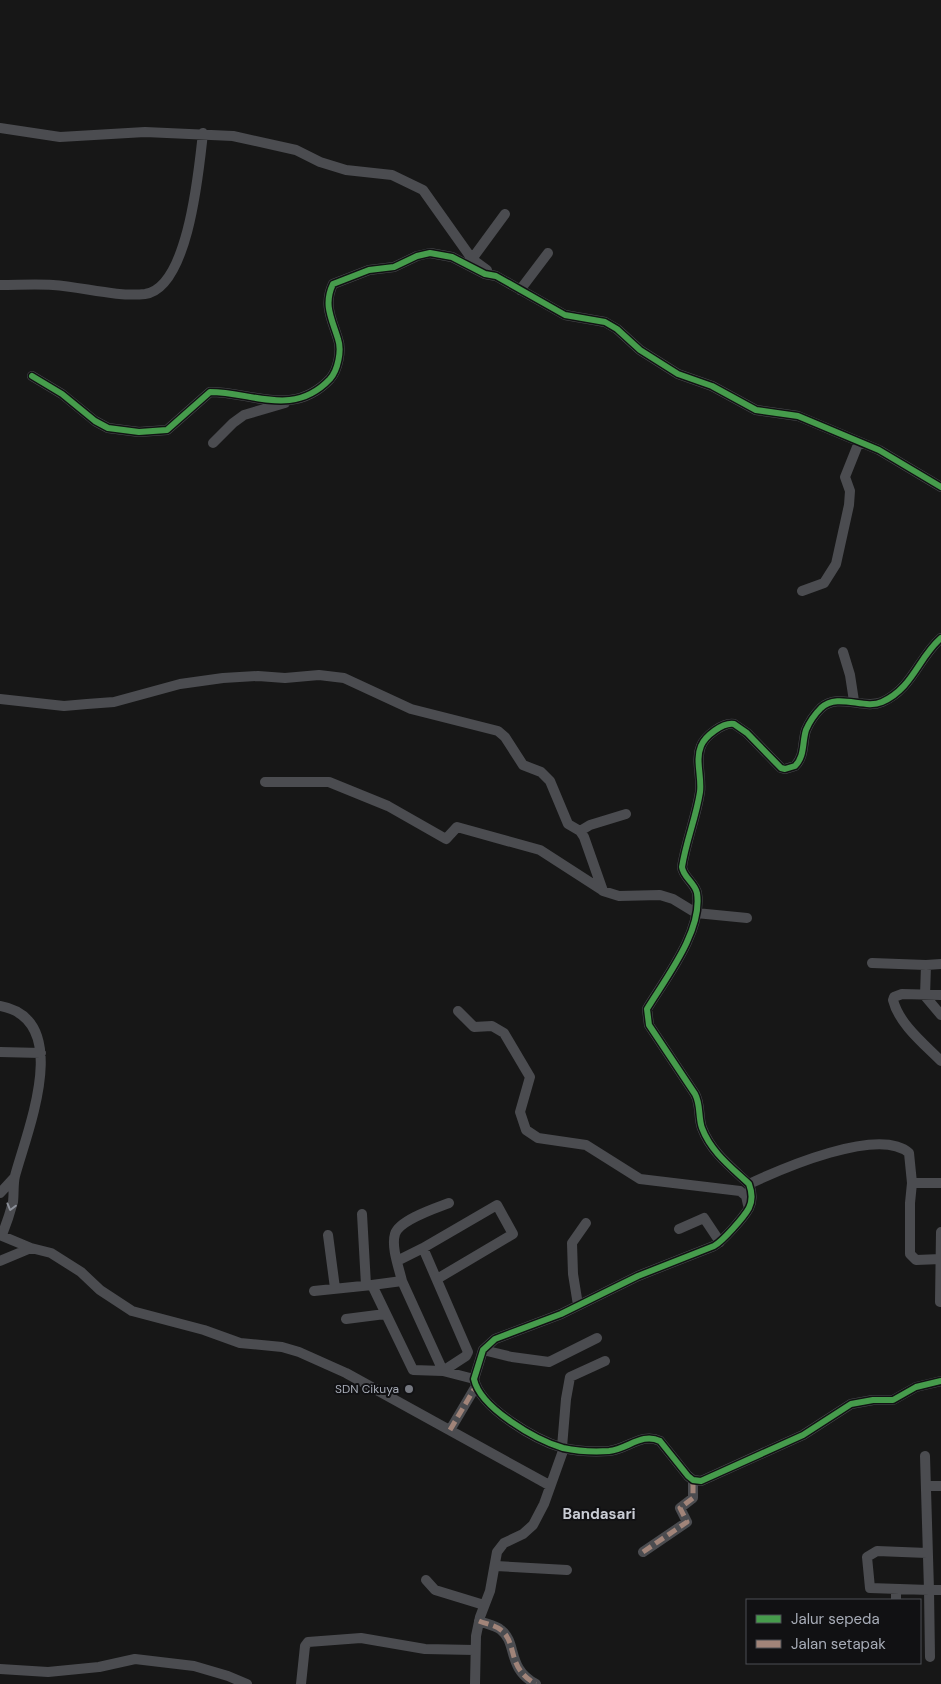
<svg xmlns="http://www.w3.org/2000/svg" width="941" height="1684" font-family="'DM Sans',sans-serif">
  <rect width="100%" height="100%" fill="#171717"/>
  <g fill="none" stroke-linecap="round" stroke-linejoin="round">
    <path stroke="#4b4c50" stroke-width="10" d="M0 128 60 137 145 132 233 136 296 150 320 162 346 170 392 175 423 190 472 259 487 270
      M472 259 505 214
      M0 285C18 285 36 284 53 285 83 287 115 297 145 294 189 288 199 168 203 133
      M520 290 548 253
      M32 376 62 394 95 421 108 428 139 432 167 430 210 392C253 392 293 418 330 379 338 370 342 350 338 339 332 319 323 305 333 284L369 270 394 267 417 256 430 253 452 257 485 274 496 276 565 315 605 322 617 329 640 350 678 374 712 386 756 410 798 416 879 450 941 487
      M213 443 233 423 244 415 285 403
      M802 591 824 583 836 564 849 505 850 491 845 477 859 442
      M941 638C918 658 913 688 882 702 864 710 838 692 821 708 816 713 809 723 806 730 802 743 805 756 795 766L785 769 781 768 747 733 734 724C723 722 705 736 701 746 695 760 702 777 700 792 696 818 686 841 682 867 683 877 695 883 697 893 703 931 665 979 647 1009L649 1025 695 1094C701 1105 698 1117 702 1128 711 1152 731 1167 749 1184 752 1192 753 1200 749 1208 744 1217 723 1241 714 1246L638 1276 561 1314 495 1339 483 1350 474 1379C480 1408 536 1440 563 1448 577 1451 595 1452 609 1451 628 1449 642 1432 660 1441L688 1476 693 1480 701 1481 803 1435 851 1404 873 1400H893L916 1387 941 1381
      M843 652 850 675 854 701
      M0 699 64 706 87 704 114 702 180 684 223 678 258 676 285 678 319 675 344 678 411 709 498 731 505 737 523 765 541 772 550 781 568 824 580 831 584 837 603 891 619 896 660 895 673 899 696 913 747 918
      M265 782H329L388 806 446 839 457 827 540 850 602 890
      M580 831 590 825 626 814
      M872 963 926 965 941 964
      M926 965 925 996 941 1015
      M941 995 902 994 894 997 893 1000C899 1024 924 1044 941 1061
      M0 1006C74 1019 27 1131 15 1176 13 1184 14 1194 13 1202 10 1213 6 1225 2 1235
      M458 1011 474 1027 492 1026 504 1033 530 1077 520 1112 526 1130 538 1138 586 1145 640 1179 740 1191 746 1196 748 1205
      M0 1052 41 1053
      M912 1183 910 1203V1254L916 1260 941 1259
      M749 1184C781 1169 879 1126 909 1153L912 1183H941
      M0 1193 14 1178
      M362 1214 366 1285
      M679 1229 704 1218 720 1242
      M0 1235 31 1248
      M328 1235 335 1288
      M0 1261 31 1248 51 1253 81 1272 100 1290 132 1311 204 1330 240 1343 282 1347 299 1352 346 1373 549 1485
      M397 1261 423 1248
      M402 1281C399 1268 391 1247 395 1234 399 1220 436 1208 449 1203
      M372 1285 402 1281 443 1371 466 1356 468 1352 423 1248 497 1205 513 1234 437 1279
      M314 1291 372 1285 413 1370 443 1371 474 1379
      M940 1302 941 1232
      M578 1305 573 1274 572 1243 586 1223
      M346 1319 385 1314
      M483 1350 512 1357 549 1362 597 1338
      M450 1430 476 1386
      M562 1447 566 1399 570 1377 605 1361
      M925 1456 929 1590H941
      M926 1486H941
      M643 1552 687 1522 680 1508 693 1498V1480
      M927 1553 877 1551 867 1557 870 1588 929 1590 930 1657
      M496 1566 567 1570
      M426 1580 435 1590 484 1605
      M896 1589V1600
      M479 1621C486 1624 495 1625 501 1630 518 1643 506 1668 536 1684
      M0 1669 48 1672 99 1667 135 1659 194 1666 228 1676 247 1684
      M301 1684 305 1646 308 1642 361 1638 425 1649 474 1650
      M475 1684 476 1636 480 1617 490 1591 497 1552 504 1543 523 1534 533 1525 544 1504 564 1448"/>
    <path stroke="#a18479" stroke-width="5" stroke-dasharray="10 5" stroke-linecap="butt" d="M450 1430 476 1386
      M643 1552 687 1522 680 1508 693 1498V1480
      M479 1621C486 1624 495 1625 501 1630 518 1643 506 1668 536 1684"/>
    <g stroke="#111113" stroke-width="9">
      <path id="cycleway" d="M32 376 62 394 95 421 108 428 139 432 167 430 210 392C253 392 293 418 330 379 338 370 342 350 338 339 332 319 323 305 333 284L369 270 394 267 417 256 430 253 452 257 485 274 496 276 565 315 605 322 617 329 640 350 678 374 712 386 756 410 798 416 879 450 941 487
        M941 638C918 658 913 688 882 702 864 710 838 692 821 708 816 713 809 723 806 730 802 743 805 756 795 766L785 769 781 768 747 733 734 724C723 722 705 736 701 746 695 760 702 777 700 792 696 818 686 841 682 867 683 877 695 883 697 893 703 931 665 979 647 1009L649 1025 695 1094C701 1105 698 1117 702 1128 711 1152 731 1167 749 1184 752 1192 753 1200 749 1208 744 1217 723 1241 714 1246L638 1276 561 1314 495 1339 483 1350 474 1379C480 1408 536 1440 563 1448 577 1451 595 1452 609 1451 628 1449 642 1432 660 1441L688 1476 693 1480 701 1481 803 1435 851 1404 873 1400H893L916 1387 941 1381"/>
    </g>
    <use href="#cycleway" stroke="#469c4c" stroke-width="6"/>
  </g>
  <defs><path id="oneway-chevron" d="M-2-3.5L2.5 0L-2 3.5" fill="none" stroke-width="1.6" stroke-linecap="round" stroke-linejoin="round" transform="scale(1.25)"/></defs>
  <use stroke="#8c9099" href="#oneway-chevron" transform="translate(11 1207) rotate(105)"/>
  <circle fill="#757880" stroke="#111113" stroke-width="2" cx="409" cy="1389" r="5"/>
  <g text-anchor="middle" stroke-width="4" stroke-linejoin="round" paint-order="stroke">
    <g font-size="12" fill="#a8adb8" stroke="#111113" text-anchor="end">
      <text x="399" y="1393">SDN Cikuya</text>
    </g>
    <g font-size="15" font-weight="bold" fill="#c9ccd4" stroke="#111113">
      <text x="599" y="1519">Bandasari</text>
    </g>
  </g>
  <rect x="746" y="1599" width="175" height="65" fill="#111113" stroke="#4d4f55"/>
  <rect x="756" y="1615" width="25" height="8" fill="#469c4c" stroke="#4d4f55"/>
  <text x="791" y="1624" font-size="15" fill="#a8adb8">Jalur sepeda</text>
  <rect x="756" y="1640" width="25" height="8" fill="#a18479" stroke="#4d4f55"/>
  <text x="791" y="1649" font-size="15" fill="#a8adb8">Jalan setapak</text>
</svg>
